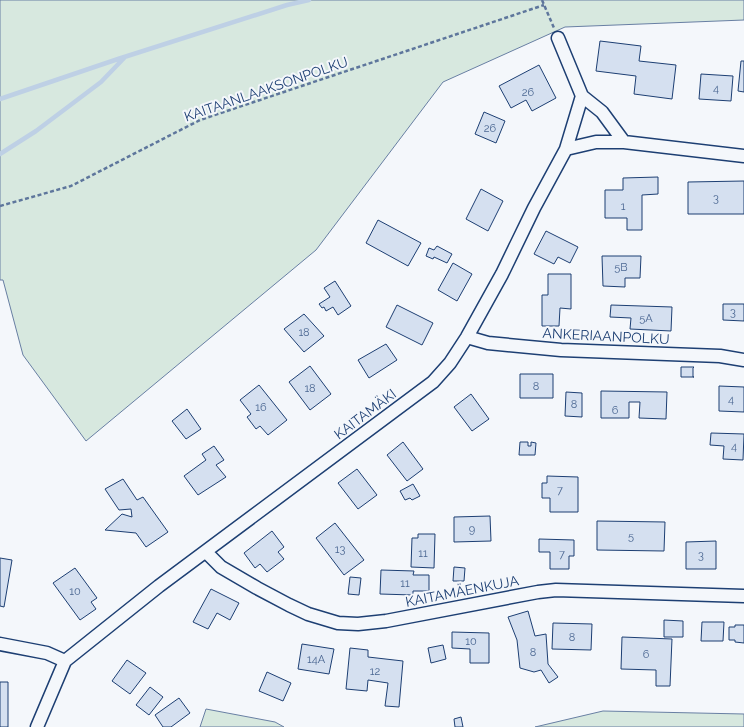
<svg xmlns="http://www.w3.org/2000/svg" width="744" height="727" font-family="Raleway,sans-serif">
  <rect width="100%" height="100%" fill="#f4f7fb"/>
  <path fill="#d7e8df" stroke="#687fa3" d="M0 0H744V20L565 27 443 82 316 250 86 441 23 355 3 280H0Z
    M206 709 275 722 284 727H200Z
    M603 711 744 714V727H535Z"/>
  <g fill="none" stroke-linecap="round" stroke-linejoin="round">
    <path stroke="#bed0e5" stroke-width="4.5" d="M0 99 118 59 287 5 309 0
      M0 154 36 131 101 82 125 57"/>
  </g>
  <path fill="#d5e0f0" stroke="#1d3f73" d="M600 41 641 46 639 61 676 65 672 99 634 94 636 76 596 71Z
    M741 61H744V92L738 91Z
    M539 65 556 98 532 111 526 100 511 108 499 86Z
    M701 74 733 76 731 101 699 99Z
    M484 112 505 121 496 143 475 134Z
    M658 177V194L642 195V230H627V218H605V190H623V178Z
    M744 181V214H688V182Z
    M481 189 503 201 488 231 466 219Z
    M378 220 421 243 408 266 366 243Z
    M546 231 578 247 570 263 558 257 554 264 534 254Z
    M437 246 452 254 447 263 434 257 433 259 426 256 429 248 434 250Z
    M602 256H641L640 278H625V287L603 286Z
    M453 263 472 274 457 301 438 290Z
    M548 274H571V309L560 308 559 326H542V295H548Z
    M335 281 351 306 338 315 333 307 326 311 324 307 322 308 319 304 330 297 324 288Z
    M723 304H744V321L723 320Z
    M397 305 433 323 422 345 386 327Z
    M611 305 672 307 671 331 630 329 631 318 610 317Z
    M304 314 324 336 304 352 284 329Z
    M386 344 397 360 369 378 358 360Z
    M310 366 331 394 310 410 289 382Z
    M681 367H694L693 368V377H694H681Z
    M520 374H553V398H520Z
    M259 385 287 420 268 435 260 426 256 429 247 417 251 414 240 400Z
    M719 386 744 387V412L719 411Z
    M601 391 667 392 666 419 639 418 640 402H629V418H601Z
    M566 392 582 393V417L565 416Z
    M471 394 489 419 472 431 454 407Z
    M187 409 201 429 186 439 172 421Z
    M711 433 744 434 743 460 723 459 724 446 710 445Z
    M403 442 423 469 407 481 387 455Z
    M520 442H528V446H531V442L536 443 535 455H519Z
    M214 446 224 460 216 465 226 477 198 495 184 476 206 460 202 454Z
    M357 469 377 495 358 509 338 483Z
    M547 476 578 477V512H550V498H542V483H547Z
    M123 479 137 500 143 497 168 532 146 547 136 533 105 530 122 514 132 517 131 509 119 510 105 489Z
    M413 484 420 496 412 500 410 498 405 500 400 491Z
    M490 516 491 541 454 542V517Z
    M597 521 665 522 664 551 597 550Z
    M335 523 364 560 344 575 316 538Z
    M272 531 284 547 278 552 284 559 267 572 260 564 255 568 244 553Z
    M418 534H435L434 568 411 567 412 538H418Z
    M539 539 574 540V556H569V569H550V552H539Z
    M716 541V569H686V542Z
    M0 558 12 560 4 607 0 606Z
    M454 567 465 568 464 581H453Z
    M75 568 97 598 91 602 96 609 80 620 53 583Z
    M381 570 414 571 413 575H429V591H413V595L380 594Z
    M350 577 361 578 359 595 348 594Z
    M211 589 239 603 230 620 217 613 208 629 193 622Z
    M528 611 535 636 546 634 548 664 558 677 549 683 541 670 534 672 520 668 517 640 508 617Z
    M664 620 683 621V637H664Z
    M702 622H724L723 641H701Z
    M553 623 592 624 591 650 552 649Z
    M735 625H744V643L735 642V640H729V627H735Z
    M452 632 489 633V663H470V649L452 648Z
    M622 637 672 639 670 686H656V670L621 669Z
    M302 644 334 649 329 674 298 669Z
    M443 645 446 659 431 663 428 648Z
    M350 648 368 650V657L403 661 399 707 385 706 388 683 368 680 367 691 346 689Z
    M127 660 146 673 130 694 112 681Z
    M267 672 291 683 283 701 259 691Z
    M0 682H8V727H0Z
    M150 687 163 697 149 715 136 705Z
    M179 698 190 713 171 727H163L155 715Z
    M461 717 463 727H455L454 719Z"/>
  <g fill="none" stroke-linecap="round" stroke-linejoin="round">
    <g stroke="#1d3f73" stroke-width="15">
      <path id="minor" d="M582 96 602 112 624 142
        M566 149 596 142H624L744 156
        M467 337 488 343 561 350 720 356 744 360
        M206 552 221 567 257 588 289 605 308 614 338 623 358 624 386 621 538 592 556 590 744 596
        M0 644 47 653 65 661
        M37 727 65 661 159 586 433 382 450 363 467 337 502 274 534 208 566 149 582 96 558 38"/>
    </g>
    <path stroke="#5e769c" stroke-width="2.5" stroke-dasharray="4 2.5" stroke-linecap="butt" d="M542 0 554 28
      M0 206 71 186 200 120 544 5"/>
    <use href="#minor" stroke="#f4f7fb" stroke-width="12"/>
  </g>
  <g text-anchor="middle" stroke-width="4" stroke-linejoin="round" paint-order="stroke">
    <g font-size="11" fill="#4b6792">
      <text x="716" y="92">4</text>
      <text x="528" y="96">26</text>
      <text x="490" y="132">26</text>
      <text x="716" y="202">3</text>
      <text x="623" y="210">1</text>
      <text x="621" y="271">5B</text>
      <text x="733" y="316">3</text>
      <text x="646" y="322">5A</text>
      <text x="304" y="336">18</text>
      <text x="536" y="390">8</text>
      <text x="310" y="392">18</text>
      <text x="731" y="403">4</text>
      <text x="574" y="408">8</text>
      <text x="261" y="411">16</text>
      <text x="615" y="414">6</text>
      <text x="734" y="450">4</text>
      <text x="560" y="494">7</text>
      <text x="472" y="533">9</text>
      <text x="631" y="540">5</text>
      <text x="340" y="553">13</text>
      <text x="423" y="557">11</text>
      <text x="562" y="558">7</text>
      <text x="701" y="559">3</text>
      <text x="405" y="587">11</text>
      <text x="75" y="595">10</text>
      <text x="572" y="641">8</text>
      <text x="471" y="645">10</text>
      <text x="533" y="656">8</text>
      <text x="646" y="658">6</text>
      <text x="316" y="663">14A</text>
      <text x="375" y="675">12</text>
    </g>
    <g font-size="14" fill="#1d3f73" stroke="#f4f7fb">
      <text transform="translate(266 89) rotate(-19)" y="5">KAITAANLAAKSONPOLKU</text>
      <text transform="translate(606 336) rotate(3)" y="5">ANKERIAANPOLKU</text>
      <text transform="translate(365 414) rotate(-37)" y="5">KAITAMÄKI</text>
      <text transform="translate(462 591) rotate(-11)" y="5">KAITAMÄENKUJA</text>
    </g>
  </g>
</svg>
